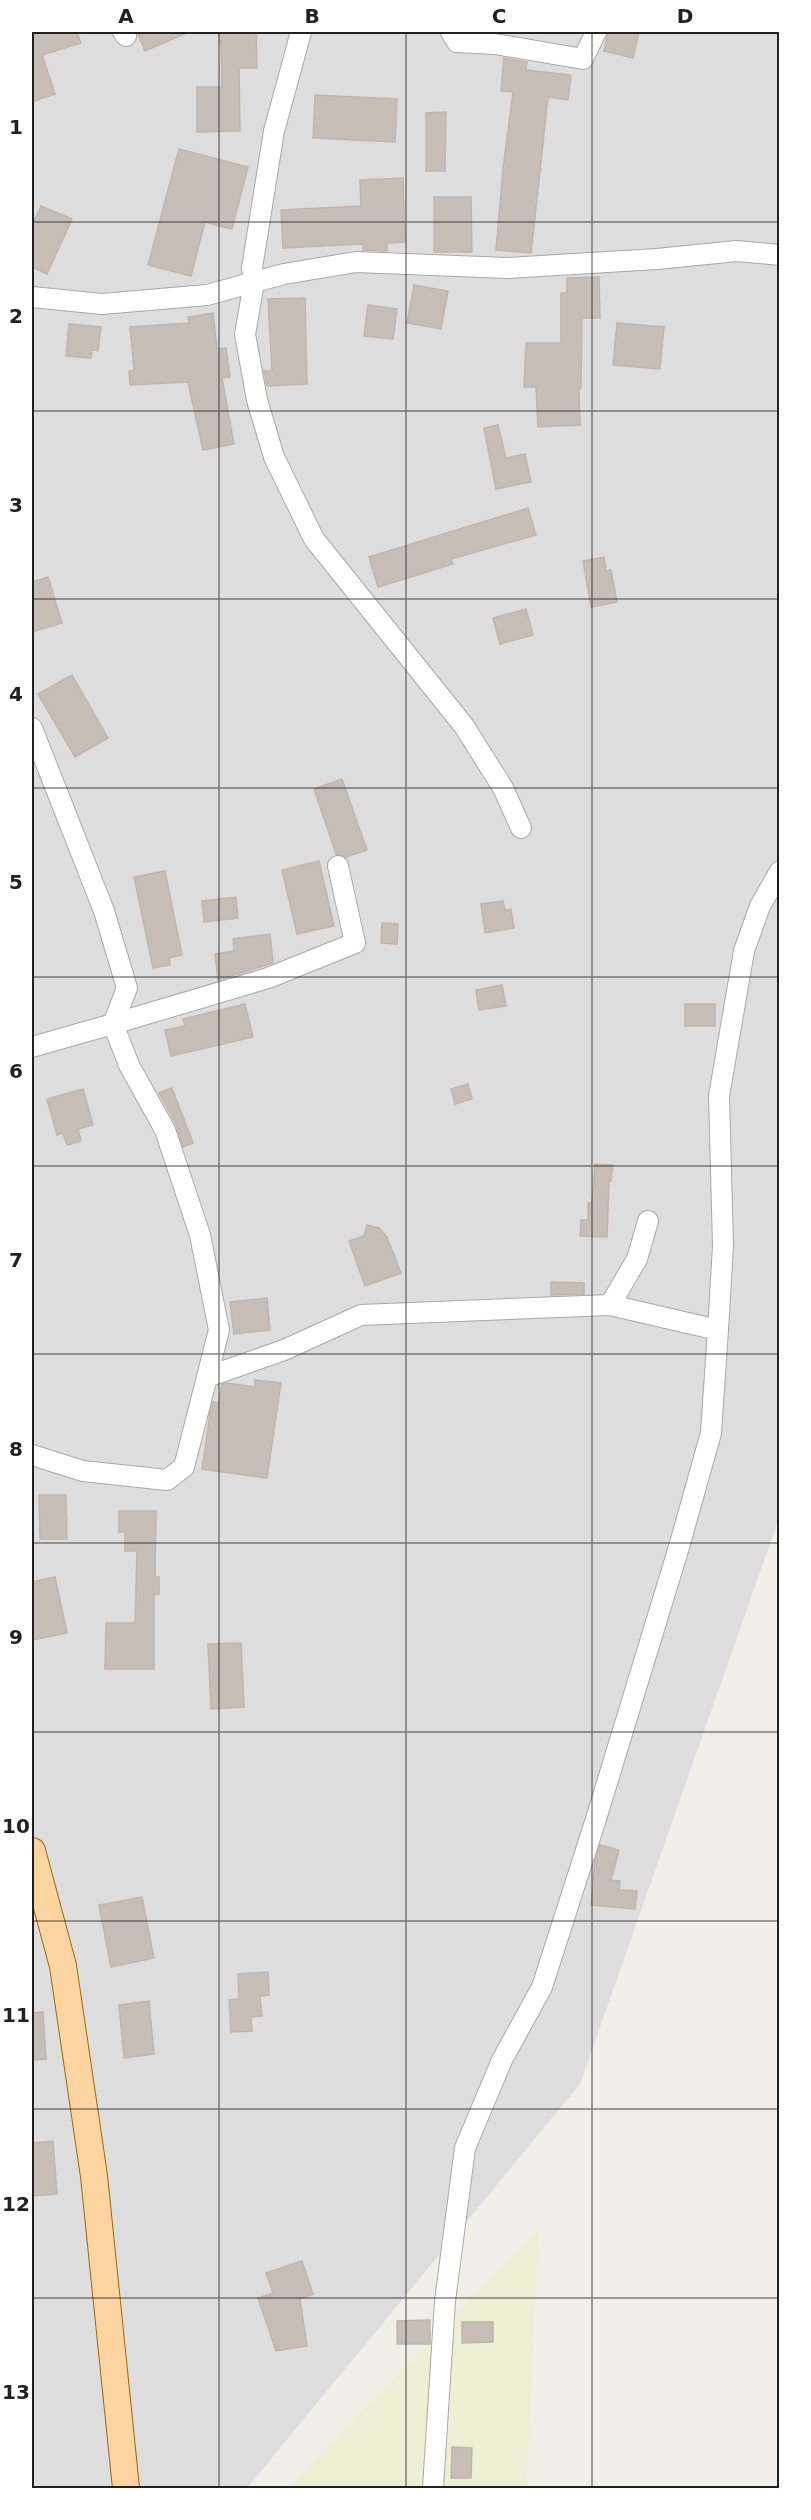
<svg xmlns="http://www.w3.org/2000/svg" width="811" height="2520" font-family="'DejaVu Sans',sans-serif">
  <rect width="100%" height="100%" fill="#f2eee8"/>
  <path fill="#dfdede" d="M32 32H779V1518L580 2084 247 2488H32Z"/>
  <path fill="#eef0d3" d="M538 2229 526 2488H291V2484Z"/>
  <path fill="#c7beb7" stroke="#c4b5aa" stroke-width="1.5" d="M32 32H77L81 43 42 55 55 94 32 102Z
    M137 32H189L145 51Z
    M218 32H256L257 68H239L240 131 197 132V87H222L221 45Z
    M608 32H639L633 58 604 51Z
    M504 58 527 62 526 70 571 75 568 100 548 97 531 253 496 250 503 169 513 92 501 91Z
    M315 95 397 99 395 142 313 138Z
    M446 112 445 171H426V113Z
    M179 149 248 167 232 229 205 222 191 276 148 265Z
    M403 178 405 242 387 243V251L363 250V244L283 248 281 210 361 206 360 180Z
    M434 197H471L472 252H434Z
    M41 206 72 219 47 274 32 267V226Z
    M599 277 600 318H582L581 388H579L580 425 538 427 536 387H524L526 343H561V293H567V278Z
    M414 285 448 291 441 329 407 323Z
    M305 298 307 384 267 386 264 371H272L268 299Z
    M368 305 397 309 393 339 364 336Z
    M213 313 217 349 226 348 230 377 222 378 234 444 203 450 188 382 130 385 129 371 134 370 130 327 189 323 188 317Z
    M617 323 664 327 660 369 613 365Z
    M69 324 101 327 98 351 92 350 91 358 66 356Z
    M498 425 506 458 525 454 531 482 496 489 484 428Z
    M528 508 536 535 451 559 453 564 378 587 369 557Z
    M604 557 606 571 611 570 617 602 591 607 583 561Z
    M48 577 62 623 32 632V582Z
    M526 609 533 635 500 644 493 618Z
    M72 675 108 738 75 757 38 694Z
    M342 779 367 850 346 857 336 854 314 789Z
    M319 861 334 926 297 934 282 870Z
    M165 871 182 955 169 958 170 965 153 968 134 877Z
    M236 897 238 918 204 922 202 901Z
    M503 901 505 910 511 909 514 928 485 933 481 904Z
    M382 923 398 924 397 944 381 943Z
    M270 934 273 963 218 980 215 954 234 951 233 939Z
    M502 985 506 1006 479 1010 476 990Z
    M245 1004 253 1037 171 1056 165 1030 185 1026 183 1019Z
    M685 1004H715V1026H685Z
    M468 1084 472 1099 455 1104 451 1089Z
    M172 1088 193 1143 183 1147 176 1124 159 1093Z
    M83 1089 93 1125 78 1129 81 1141 67 1145 63 1133 57 1135 47 1099Z
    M595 1164 613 1165 611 1181H609L607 1237 580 1236 581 1220H588V1203H592Z
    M367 1225 379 1228 387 1237 401 1273 365 1286 349 1241 364 1236Z
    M551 1282 584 1283V1294L551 1295Z
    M267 1298 270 1330 234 1334 230 1302Z
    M255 1380 281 1383 267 1478 202 1469 210 1413 213 1402 219 1403 222 1384 227 1383 255 1387Z
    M39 1495H66L67 1539H40Z
    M119 1511H156L155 1577H159V1594H154V1669H105L106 1623H135L137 1551H125V1532H119Z
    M55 1577 67 1633 32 1640V1582Z
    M241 1643 244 1707 211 1709 208 1644Z
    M600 1845 619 1850 611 1880 620 1881 619 1890 637 1891 635 1909 591 1905 595 1861Z
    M142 1897 154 1958 111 1967 99 1905Z
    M268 1972 269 1995 260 1996 262 2016 251 2017 252 2031 231 2032 229 2000 239 1999 238 1974Z
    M149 2001 154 2054 124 2058 119 2005Z
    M43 2012 46 2059 32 2060V2013Z
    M53 2141 57 2194 32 2196V2143Z
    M302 2261 313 2294 300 2299 307 2346 276 2351 258 2298 273 2293 266 2273Z
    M430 2320V2344H397V2321Z
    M462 2322H493V2342L462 2343Z
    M452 2447 472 2448 471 2478H451Z"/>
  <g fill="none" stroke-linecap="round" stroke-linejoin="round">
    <g stroke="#a8a8a8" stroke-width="22">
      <path id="minor" d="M123 32 126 36
        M301 32 274 131 252 268 254 283 245 334 257 400 274 457 314 539 464 726 503 788 521 828
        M451 32 457 42 495 44 583 59 596 32
        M32 297 102 304 207 295 284 274 356 262 507 268 657 259 737 251 780 255
        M32 728 104 911 127 988 113 1024 32 1047
        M610 1305 637 1259 648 1221
        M207 1377 284 1350 361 1315 610 1305 718 1330 723 1246 719 1096 744 951 760 906 780 871
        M32 1455 83 1471 167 1480 184 1467 219 1330 200 1235 165 1130 129 1065 113 1024 268 978 355 943 338 866
        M433 2488 445 2301 465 2148 502 2060 542 1987 596 1819 679 1547 711 1433 718 1330"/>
    </g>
    <g stroke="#9f6900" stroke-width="28">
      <path id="major" d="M32 1851 63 1966 94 2176 126 2488"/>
    </g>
    <use href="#minor" stroke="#fff" stroke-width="20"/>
    <use href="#major" stroke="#fed5a0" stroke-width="26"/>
  </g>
  <path fill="none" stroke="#212121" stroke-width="1.5" stroke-opacity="0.55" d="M219 32V2488M406 32V2488M592 32V2488M32 222H780M32 411H780M32 599H780M32 788H780M32 977H780M32 1166H780M32 1354H780M32 1543H780M32 1732H780M32 1921H780M32 2109H780M32 2298H780"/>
  <rect width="811" height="2520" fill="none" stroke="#ffffff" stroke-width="66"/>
  <rect x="33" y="33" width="745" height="2454" fill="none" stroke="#212121" stroke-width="2"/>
  <g font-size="20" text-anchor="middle" font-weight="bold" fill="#212121">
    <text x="126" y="23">A</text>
    <text x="312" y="23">B</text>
    <text x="499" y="23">C</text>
    <text x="685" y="23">D</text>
    <text x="16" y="134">1</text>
    <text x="16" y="323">2</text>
    <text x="16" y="512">3</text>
    <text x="16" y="701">4</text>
    <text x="16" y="889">5</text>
    <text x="16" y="1078">6</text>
    <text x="16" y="1267">7</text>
    <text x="16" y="1456">8</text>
    <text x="16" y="1644">9</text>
    <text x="16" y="1833">10</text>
    <text x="16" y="2022">11</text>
    <text x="16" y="2211">12</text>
    <text x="16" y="2399">13</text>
  </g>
</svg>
